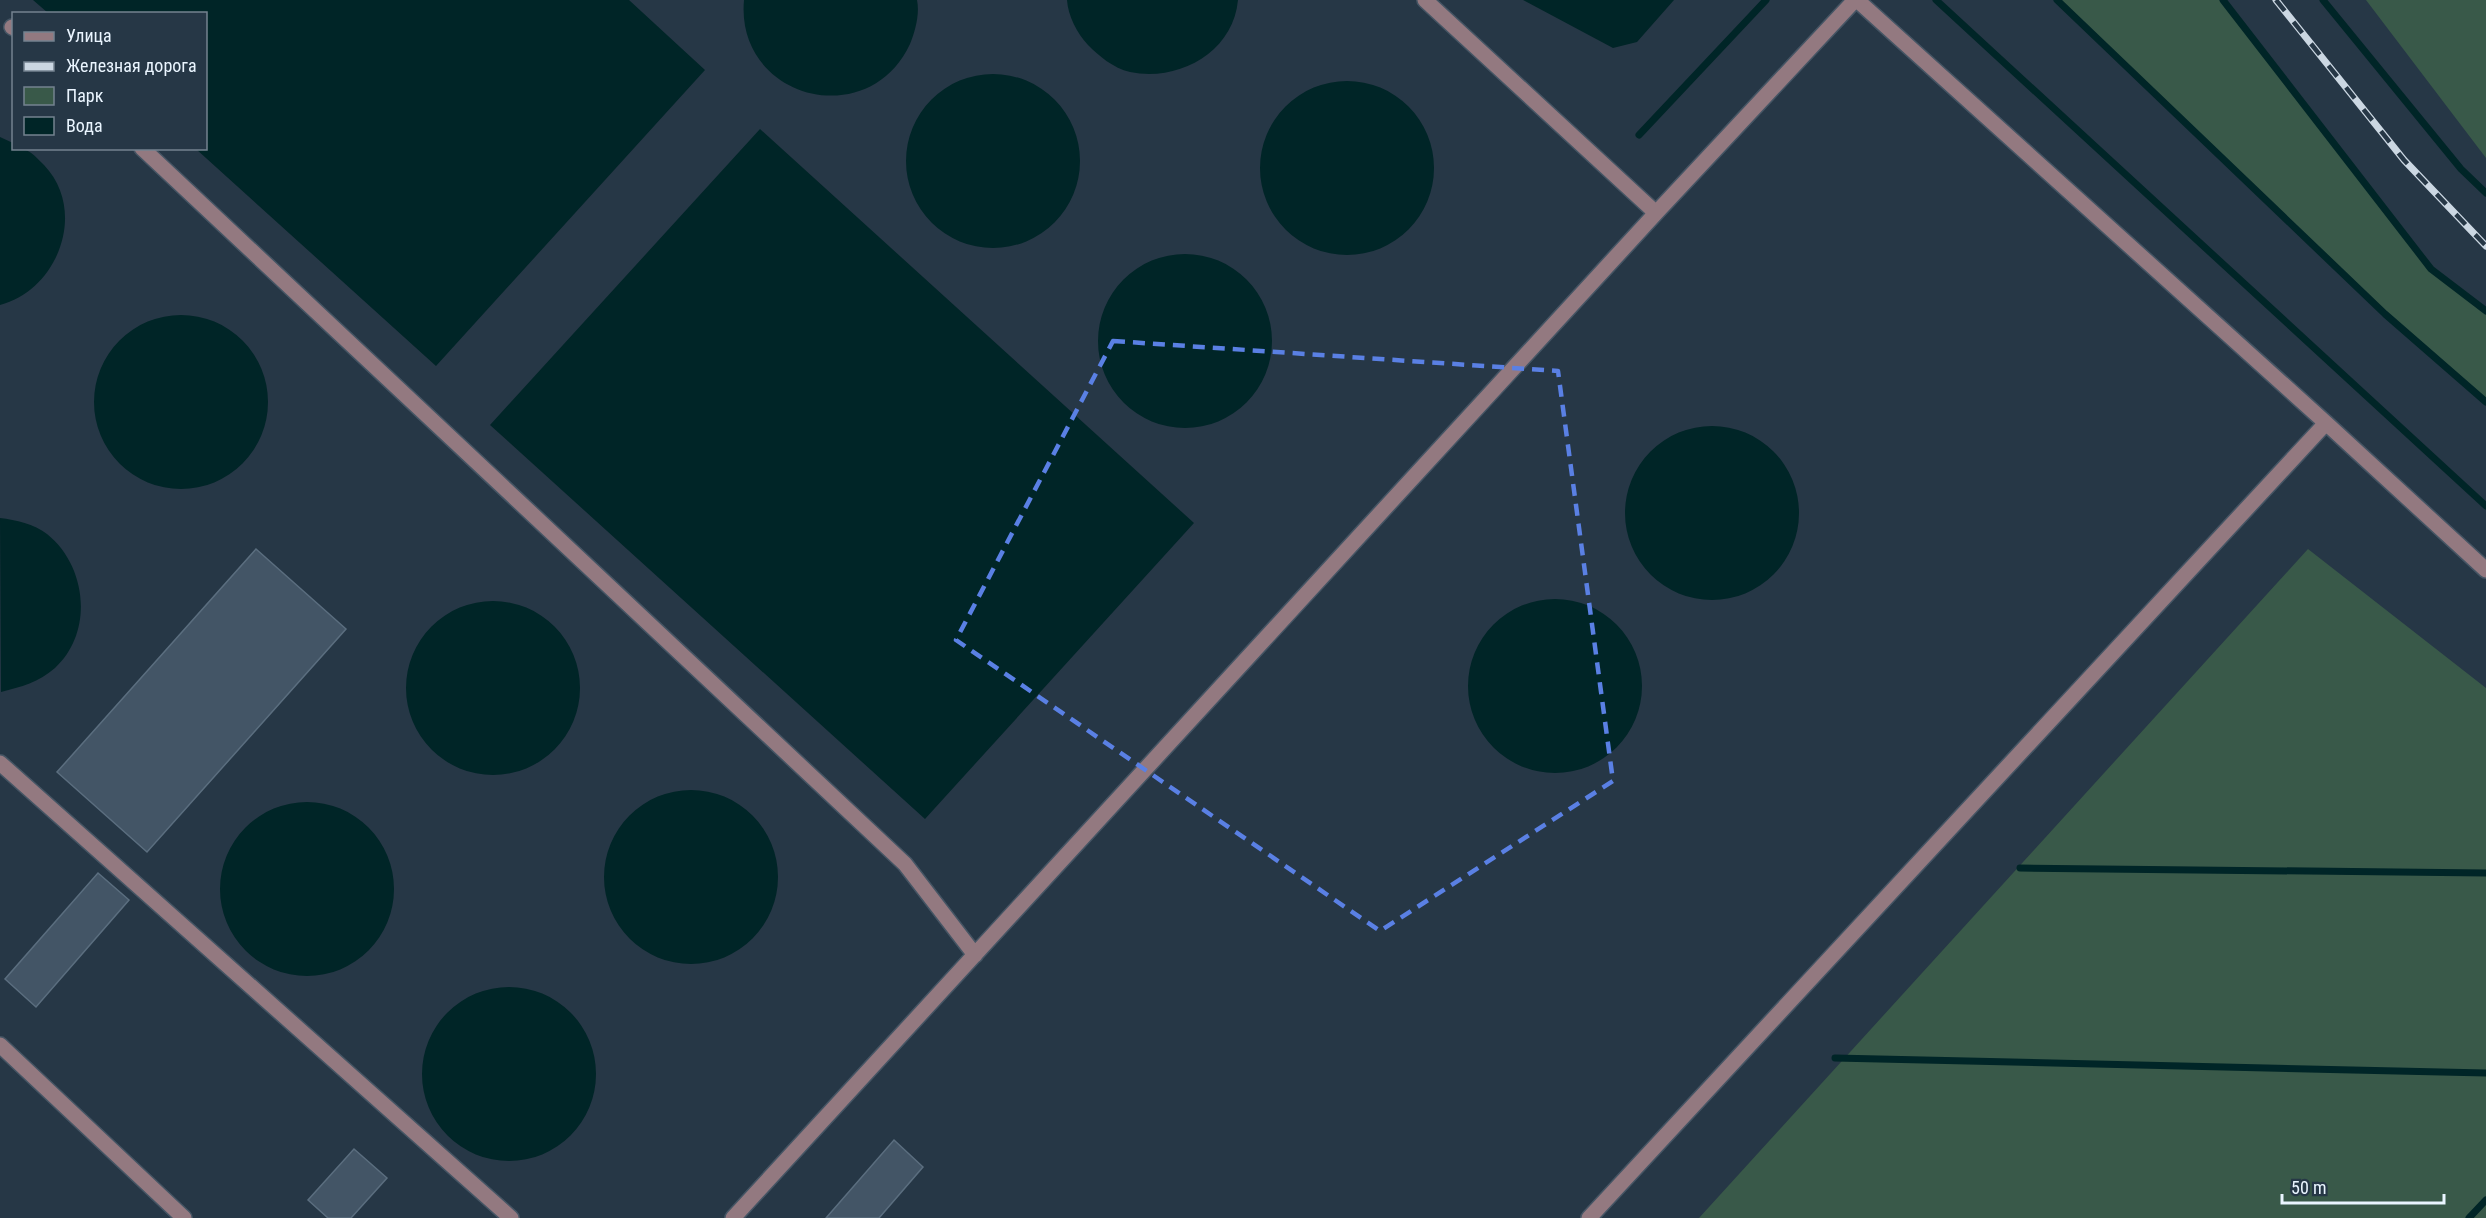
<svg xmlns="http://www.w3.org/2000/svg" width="2486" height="1218" font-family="'Roboto Condensed',sans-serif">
  <rect width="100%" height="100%" fill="#263746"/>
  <path fill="#395949" d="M2057 0H2223L2431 269 2486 311V402L2385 314Z
    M2366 0H2486V158Z
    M2308 549 2486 688V1218H1699Z"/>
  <path fill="#002527" d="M33 0H629L705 70 436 366 196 149 206 148V14L48 13Z
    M744 0H917C920 14 915 32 910 44 868 134 735 98 744 0Z
    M1067 0H1238C1233 53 1178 82 1130 72 1113 68 1099 56 1088 45 1077 33 1068 16 1067 0Z
    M1523 0H1674L1637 42 1613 48Z
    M906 161a87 87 0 1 1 174 0a87 87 0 1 1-174 0Z
    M1260 168a87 87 0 1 1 174 0a87 87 0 1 1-174 0Z
    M760 129 1194 523 925 819 490 425Z
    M0 137 13 143 14 148C29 148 34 155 44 165 88 211 58 290 0 305Z
    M1098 341a87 87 0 1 1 174 0a87 87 0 1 1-174 0Z
    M94 402a87 87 0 1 1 174 0a87 87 0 1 1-174 0Z
    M1625 513a87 87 0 1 1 174 0a87 87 0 1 1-174 0Z
    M0 518C16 520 34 524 47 534 87 566 94 632 55 668 39 682 21 687 1 692Z
    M1468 686a87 87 0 1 1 174 0a87 87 0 1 1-174 0Z
    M406 688a87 87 0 1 1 174 0a87 87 0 1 1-174 0Z
    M604 877a87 87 0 1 1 174 0a87 87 0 1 1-174 0Z
    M220 889a87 87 0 1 1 174 0a87 87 0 1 1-174 0Z
    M422 1074a87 87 0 1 1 174 0a87 87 0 1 1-174 0Z"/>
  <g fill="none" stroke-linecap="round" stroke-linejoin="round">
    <path stroke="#002527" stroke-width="7" d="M1936 0 2486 506
      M2057 0 2385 314 2486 402
      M2223 0 2431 269 2486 311
      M2323 0 2461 169 2486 193
      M1639 135 1766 0
      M2020 868 2486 873
      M1835 1058 2486 1073
      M2469 1218 2486 1200"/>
  </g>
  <path fill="#435566" stroke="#5b6e7f" stroke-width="1.5" d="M256 549 346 629 147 852 57 772Z
    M98 873 129 900 36 1007 5 979Z
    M894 1140 923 1167 879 1218H826Z
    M354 1149 387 1178 351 1218H328L308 1200Z"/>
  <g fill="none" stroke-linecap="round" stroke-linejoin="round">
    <g stroke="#455564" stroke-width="18">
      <path id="minor" d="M1425 0 1656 213
        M1857 0 2326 423 2486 570
        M12 27 14 28
        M142 148 905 864 975 955
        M0 763 511 1218
        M0 1045 184 1218
        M733 1218 1656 213 1855 0
        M1589 1218 2326 423"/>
    </g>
    <use href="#minor" stroke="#937980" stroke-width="15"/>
    <g stroke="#cbd7e2" stroke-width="7">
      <path id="rail" d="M2276 0 2404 160 2486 246"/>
    </g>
    <use href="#rail" stroke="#263746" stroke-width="4.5" stroke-dasharray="14" stroke-linecap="butt"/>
  </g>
  <path fill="none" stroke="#5a80e4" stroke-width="4.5" stroke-dasharray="12 8" stroke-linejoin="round" d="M1113 341 1558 371 1613 781 1380 931 956 640Z"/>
  <rect x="12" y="12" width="195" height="138" fill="#263746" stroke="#748390" stroke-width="1.5"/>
  <rect x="24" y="32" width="30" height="9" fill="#937980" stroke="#748390" stroke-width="1.5"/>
  <text x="66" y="42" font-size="18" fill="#eaf5ff">Улица</text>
  <rect x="24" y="62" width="30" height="9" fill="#cbd7e2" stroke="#748390" stroke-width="1.5"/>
  <text x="66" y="72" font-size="18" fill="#eaf5ff">Железная дорога</text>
  <rect x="24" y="87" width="30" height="18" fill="#395949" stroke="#748390" stroke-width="1.5"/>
  <text x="66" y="102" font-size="18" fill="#eaf5ff">Парк</text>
  <rect x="24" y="117" width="30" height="18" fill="#002527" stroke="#748390" stroke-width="1.5"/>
  <text x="66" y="132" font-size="18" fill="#eaf5ff">Вода</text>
  <path d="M2282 1194v9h162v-9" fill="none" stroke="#eaf5ff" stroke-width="3"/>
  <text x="2291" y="1194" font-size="18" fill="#eaf5ff" stroke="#263746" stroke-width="4.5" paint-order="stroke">50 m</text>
</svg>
